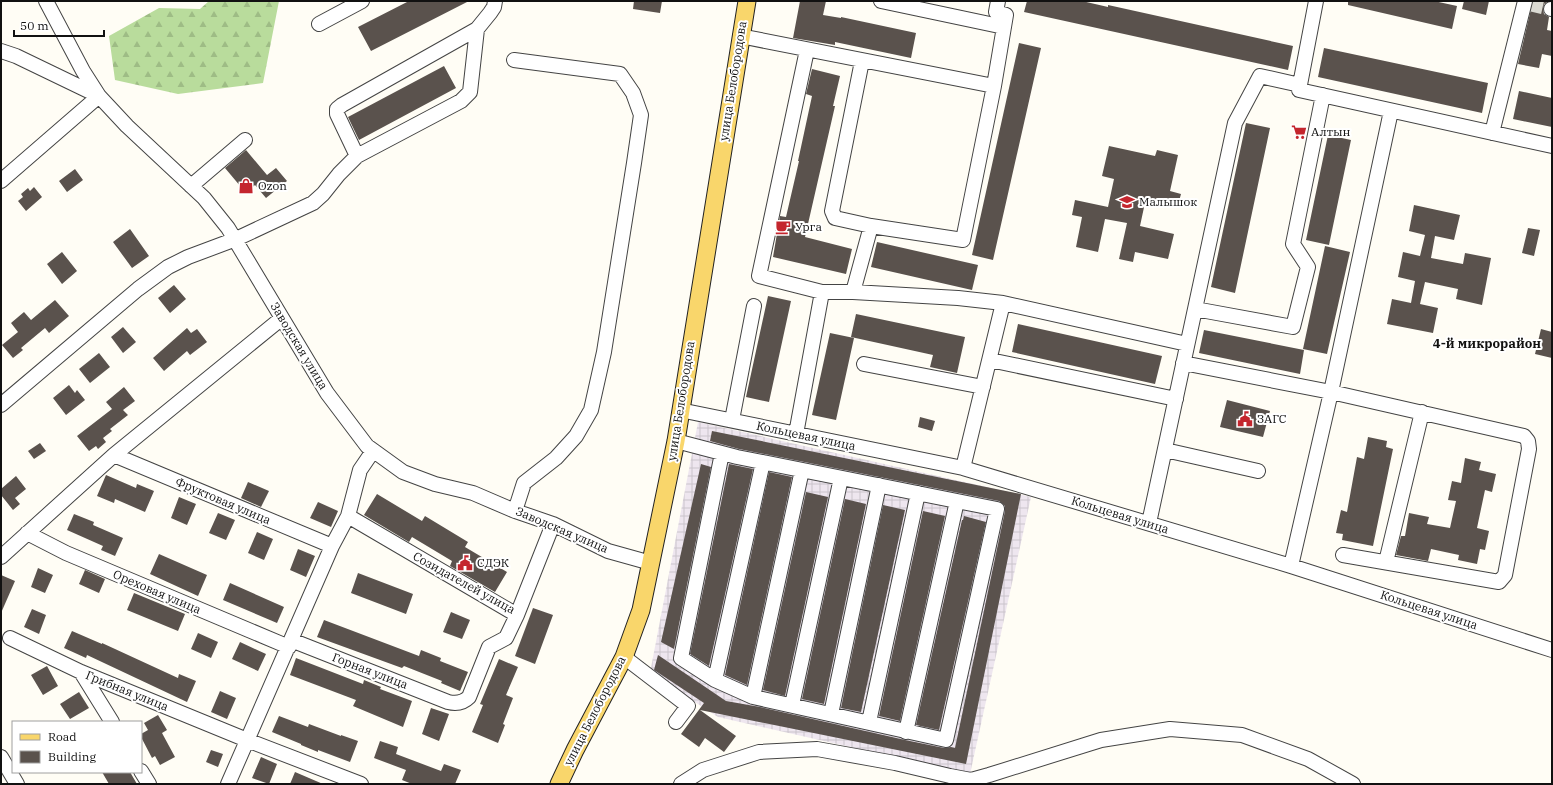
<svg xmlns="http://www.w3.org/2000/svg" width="1553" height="785" font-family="'IBM Plex Serif',serif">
  <defs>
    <pattern id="industrial-grid" width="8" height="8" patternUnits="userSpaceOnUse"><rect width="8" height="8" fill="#eee6ef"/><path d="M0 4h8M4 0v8" fill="none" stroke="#cbc4cc"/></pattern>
    <pattern id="forest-firs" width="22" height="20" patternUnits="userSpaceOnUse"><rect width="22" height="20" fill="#b9dc9c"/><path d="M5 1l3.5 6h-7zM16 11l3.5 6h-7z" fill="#9ebc85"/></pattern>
  </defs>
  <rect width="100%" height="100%" fill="#fffdf5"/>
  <path fill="url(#industrial-grid)" d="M698 422 1031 497 970 774 718 717 650 673Z"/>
  <path fill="url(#forest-firs)" d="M209 1H279L263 83 178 94 115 80 109 36 159 8 200 9Z"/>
  <path fill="#5a524d" d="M409 1H469L371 51 358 27Z
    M634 1H662L660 13 633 9Z
    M800 1H826L823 15 841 18V17L916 33 911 58 835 42V45L793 38Z
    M1027 1H1082L1108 7V5L1293 46 1288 70 1024 12Z
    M1348 1H1434L1457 6 1452 29 1348 5Z
    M1464 1H1489L1486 15 1462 9Z
    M1533 1H1549L1544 4 1543 9 1544 14 1549 17 1547 30 1552 31V56L1542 54 1539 68 1518 64Z
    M1019 43 1041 48 993 260 972 255Z
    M1324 48 1488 83 1482 113 1318 77Z
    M444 66 456 88 359 140 348 117Z
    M812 69 840 76 833 106H835L805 237 852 249 846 274 773 257 780 216 786 217 799 161H798L812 96 806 94Z
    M1519 91 1552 98V127L1513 119Z
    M1246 123 1270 128 1235 293 1211 287Z
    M1328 135 1351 140 1329 245 1306 240Z
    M1109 146 1155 156 1157 150 1178 155 1170 191 1181 194 1178 205 1146 198 1140 226 1174 234 1168 259 1135 252 1133 262 1119 259 1127 223 1105 219 1098 252 1076 247 1082 217 1072 215 1075 200 1108 207 1114 179 1102 176Z
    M246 150 267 175 276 168 287 181 266 198 255 185 246 193 225 168Z
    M75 169 83 180 67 192 59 181Z
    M34 187 42 197 26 211 18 201 23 197 21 194 28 188 30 191Z
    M1414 205 1460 215 1454 240 1435 236 1431 258 1463 264 1465 253 1491 258 1482 305 1456 299 1458 289 1425 282 1420 304 1438 308 1433 333 1387 324 1392 299 1411 303 1415 281 1398 277 1403 252 1420 256 1425 235 1409 231Z
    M1528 228 1540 230 1534 256 1522 253Z
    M130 229 149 256 132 268 113 242Z
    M877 242 978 265 972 290 871 267Z
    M1325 246 1350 252 1327 354 1303 349Z
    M62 252 77 271 62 284 47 264Z
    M174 285 186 299 170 313 158 298Z
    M768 296 791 301 769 402 746 397Z
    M55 300 69 316 49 333 45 328 21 348 23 350 13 358 2 345 18 332 11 323 24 312 31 320Z
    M856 314 965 337 957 373 930 367 933 355 851 337Z
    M1018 324 1162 356 1155 384 1012 352Z
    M123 327 136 342 123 353 111 337Z
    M187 328 191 333 197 329 207 342 190 355 187 351 164 371 153 358Z
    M1541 329 1552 332V358L1535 354Z
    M1204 330 1304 350 1300 374 1199 353Z
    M830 333 854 338 836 420 812 415Z
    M99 353 110 367 90 383 79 369Z
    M69 385 75 393 77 390 85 400 66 415 53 398Z
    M124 387 135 401 123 410 128 415 110 429 112 431 103 438 106 442 98 449 96 446 89 451 77 436 112 409 106 402Z
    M1227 400 1270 411 1263 437 1220 427Z
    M920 417 935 421 932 431 918 427Z
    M712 431 1021 494 966 764 700 710 736 736 724 752 705 738 699 747 681 734 704 703 654 670 658 655 726 701 760 707 905 740 944 748 951 747 955 748 1005 511V506L999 501 739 449 710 441Z
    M1368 437 1387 441 1386 447 1393 449 1373 546 1342 540 1343 534 1336 533 1341 510 1347 512 1357 457 1364 459Z
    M40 443 46 451 34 459 28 451Z
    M1465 458 1481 462 1479 470 1496 474 1492 492 1485 490 1477 528 1489 531 1485 550 1480 549 1477 564 1458 560 1459 555 1431 549 1428 561 1396 555 1401 536H1405L1409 513 1429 517 1427 524 1450 528 1456 501 1448 500 1452 481 1461 483Z
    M701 464 711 467 674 649 661 642Z
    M729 464 753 469 709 666 690 654Z
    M769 472 792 477 747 685 725 675Z
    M106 475 136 488 137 484 154 491 145 512 115 499 114 503 97 496Z
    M16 476 26 489 15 498 20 504 13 510 1 495V489Z
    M248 482 269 491 261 507 241 498Z
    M806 492 828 497 785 696 763 690Z
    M377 494 422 521 425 516 468 542 465 547 507 572 495 592 450 566 452 561 412 537 409 542 364 515Z
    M179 497 196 504 187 525 171 518Z
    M845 499 866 504 824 704 802 699Z
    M318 502 338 511 331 527 310 518Z
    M883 505 905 510 861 712 841 708Z
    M923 511 945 516 900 721 879 716Z
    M218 513 235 520 226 540 209 533Z
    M74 514 94 522 93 525 123 538 115 556 101 550 103 546 67 530Z
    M964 516 986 522 939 730 916 725 962 520H963Z
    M257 532 273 539 264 560 248 553Z
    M298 549 315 556 306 577 290 570Z
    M159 554 207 575 198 596 150 574Z
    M38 568 53 575 45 593 31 587Z
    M85 570 105 579 99 593 79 584Z
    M358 573 413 594 406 614 351 593Z
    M1 575 15 581 1 613Z
    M230 583 284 607 277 623 223 600Z
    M134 593 185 614 178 631 127 610Z
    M533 608 553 615 535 664 515 656Z
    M32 609 46 615 39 634 24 627Z
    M451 612 470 620 462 639 443 632Z
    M324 620 419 656 421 650 441 658 440 661 468 672 460 691 441 683 442 681 404 666 402 668 317 637Z
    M72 631 102 644V643L178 678 179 674 196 681 187 702 87 655 86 658 64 648Z
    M198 633 218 642 211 658 191 649Z
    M240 642 266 654 258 671 232 659Z
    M296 658 363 684 364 680 381 687 380 689 412 701 403 727 353 706 356 700 290 675Z
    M499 659 518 667 506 695 513 698 503 724 505 725 498 743 472 732 483 705 480 704Z
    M47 666 58 686 43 695 31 675Z
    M220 691 236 698 227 719 211 712Z
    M79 692 89 708 70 719 60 704Z
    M431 708 449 714 439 741 422 734Z
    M158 715 167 730 162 733 175 757 160 765 155 756 152 758 141 737V734L148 730 144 723Z
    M279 716 308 727 309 724 341 736V735L358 741 350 762 318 750V752L301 745V744L272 732Z
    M380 741 398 747 396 754 441 771 444 764 461 770 455 784H412L402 780 406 770 374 758Z
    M211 750 223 754 218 767 206 762Z
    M261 757 277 764 269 784 252 778Z
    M102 772H130L137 784H109Z
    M295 772 323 784H290Z"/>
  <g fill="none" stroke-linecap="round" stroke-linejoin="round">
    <path stroke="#dbdad3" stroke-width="14" stroke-dasharray="14 7" stroke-linecap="butt" d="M1529 4 1551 9"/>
    <g stroke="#444" stroke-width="16">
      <path id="minor" d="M46 1 83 71 99 96 127 126 204 198 228 228 327 393 367 446 403 472 435 484 473 493 515 511 553 524 608 551 651 563
        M881 1 1004 27
        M1316 1 1299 90 1552 146
        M1551 9H1552
        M319 24 362 1
        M740 36 994 86 1006 15 996 12 998 1
        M807 50 759 276 822 292H853L958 298 1003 303
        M1 51 16 56 99 96 1 181
        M514 60 620 74 633 93 641 115 634 163 604 352 591 410 576 436 556 458 524 483 515 511
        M1492 133 1525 1
        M357 156 337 114V109L342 105 477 29
        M191 186 245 140
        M871 226 963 240 994 86
        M853 292 871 226 835 218 832 211 862 61
        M1195 309 1293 327 1308 267 1293 244 1323 95
        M990 360 1176 399
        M1183 363 1331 392 1291 566
        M864 364 983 387
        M1 405 138 289 168 267 188 257 236 239 313 203 323 194 339 174 357 156 461 101 470 92 477 29 490 13 494 7 495 1
        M680 410 963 468 1291 566 1552 650
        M732 420 754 306
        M796 434 822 292
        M676 441 737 457 997 509 946 740 753 697 715 680 681 658 722 453
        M1165 450 1258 471
        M114 455 332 546
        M963 468 1003 303 1187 344
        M348 516 517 615
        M1149 523 1235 123 1260 76 1300 85
        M27 533 66 553 289 647
        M1343 555 1499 582 1505 575 1529 449 1528 441 1524 436 1331 392 1391 111
        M1 557 114 455 282 318
        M1386 562 1422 412
        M10 638 81 672 247 740 361 784
        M291 640 448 702C456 704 463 703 469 697L489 647 506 638 517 615 553 524
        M624 657 688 706 676 722
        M81 672 112 722
        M715 680 763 462
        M753 697 802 470
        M792 705 841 478
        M831 714 879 485
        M869 722 918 493
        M906 732 957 501
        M1 757 17 784
        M141 771 149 784
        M228 784 332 546 348 516 360 470 373 451
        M681 784 703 770 759 752 817 749 895 763 950 776 971 780 989 775 1101 740 1170 729 1242 735 1308 759 1353 784"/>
    </g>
    <g stroke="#222" stroke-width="19">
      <path id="major" d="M559 784 575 750 624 657 641 610 676 441 747 1"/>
    </g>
    <use href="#minor" stroke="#fff" stroke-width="14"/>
    <use href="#major" stroke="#f9d66b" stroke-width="17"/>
  </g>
  <defs>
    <g id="supermarket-bare" transform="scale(1.2)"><path d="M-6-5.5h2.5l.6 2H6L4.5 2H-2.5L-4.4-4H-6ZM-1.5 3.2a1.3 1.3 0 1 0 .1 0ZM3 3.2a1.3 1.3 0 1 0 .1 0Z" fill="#c4262e" stroke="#fff" stroke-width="2.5" paint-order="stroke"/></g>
    <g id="shop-bare" transform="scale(1.2)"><path d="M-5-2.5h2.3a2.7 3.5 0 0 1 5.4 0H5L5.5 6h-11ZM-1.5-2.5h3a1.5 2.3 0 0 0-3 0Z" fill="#c4262e" stroke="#fff" stroke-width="2.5" paint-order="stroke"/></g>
    <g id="school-bare" transform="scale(1.2)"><path d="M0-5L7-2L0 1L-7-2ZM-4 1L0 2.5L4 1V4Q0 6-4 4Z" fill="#c4262e" stroke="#fff" stroke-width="2.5" paint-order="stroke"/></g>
    <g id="cafe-bare" transform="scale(1.2)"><path d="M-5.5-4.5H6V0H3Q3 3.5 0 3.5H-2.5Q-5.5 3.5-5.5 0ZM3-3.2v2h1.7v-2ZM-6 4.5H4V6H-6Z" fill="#c4262e" stroke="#fff" stroke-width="2.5" paint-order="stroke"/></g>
    <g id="civic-bare" transform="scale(1.2)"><path d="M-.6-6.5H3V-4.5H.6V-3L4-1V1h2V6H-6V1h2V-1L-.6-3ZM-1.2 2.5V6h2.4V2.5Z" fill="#c4262e" stroke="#fff" stroke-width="2.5" paint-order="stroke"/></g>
  </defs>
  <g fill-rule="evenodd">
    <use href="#supermarket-bare" x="1299" y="132"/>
    <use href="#shop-bare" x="246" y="186"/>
    <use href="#school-bare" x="1127" y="202"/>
    <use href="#cafe-bare" x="783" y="227"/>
    <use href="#civic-bare" x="1245" y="419"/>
    <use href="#civic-bare" x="465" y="563"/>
  </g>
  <g text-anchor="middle" stroke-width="4" stroke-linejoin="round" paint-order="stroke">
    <g font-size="12" fill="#111" stroke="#fff">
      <text transform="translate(733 81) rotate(-81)" y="4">улица Белобородова</text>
      <text transform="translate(299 346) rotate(59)" y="4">Заводская улица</text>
      <text transform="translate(681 401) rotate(-81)" y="4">улица Белобородова</text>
      <text transform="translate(806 436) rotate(12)" y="4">Кольцевая улица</text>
      <text transform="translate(223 501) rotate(23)" y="4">Фруктовая улица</text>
      <text transform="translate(1120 515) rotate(17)" y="4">Кольцевая улица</text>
      <text transform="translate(562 530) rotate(23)" y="4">Заводская улица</text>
      <text transform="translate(464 583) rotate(29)" y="4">Созидателей улица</text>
      <text transform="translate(157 592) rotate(23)" y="4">Ореховая улица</text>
      <text transform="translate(1429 610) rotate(18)" y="4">Кольцевая улица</text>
      <text transform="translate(370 671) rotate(21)" y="4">Горная улица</text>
      <text transform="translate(127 691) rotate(22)" y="4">Грибная улица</text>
      <text transform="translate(595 711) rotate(-63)" y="4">улица Белобородова</text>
    </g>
    <g font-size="12" fill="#111" stroke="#fff" text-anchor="start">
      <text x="1311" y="136">Алтын</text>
      <text x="258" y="190">Ozon</text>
      <text x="1139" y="206">Малышок</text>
      <text x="795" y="231">Урга</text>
      <text x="1257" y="423">ЗАГС</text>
      <text x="477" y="567">СДЭК</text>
    </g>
    <g font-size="13" font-weight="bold" fill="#111" stroke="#fff">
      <text x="1487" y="348">4-й микрорайон</text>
    </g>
  </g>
  <rect width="1553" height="785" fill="none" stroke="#111111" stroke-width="4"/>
  <rect x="12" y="721" width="130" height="52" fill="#ffffff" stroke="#a0a0a0"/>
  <rect x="20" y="734" width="20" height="6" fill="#f9d66b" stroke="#a0a0a0"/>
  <text x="48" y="741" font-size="12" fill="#111111">Road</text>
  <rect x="20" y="751" width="20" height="12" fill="#5a524d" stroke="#a0a0a0"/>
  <text x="48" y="761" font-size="12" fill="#111111">Building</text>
  <path d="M14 30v6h90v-6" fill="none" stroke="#111111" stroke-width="2"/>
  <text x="20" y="30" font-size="12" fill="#111111" stroke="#ffffff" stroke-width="3" paint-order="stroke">50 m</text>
</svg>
